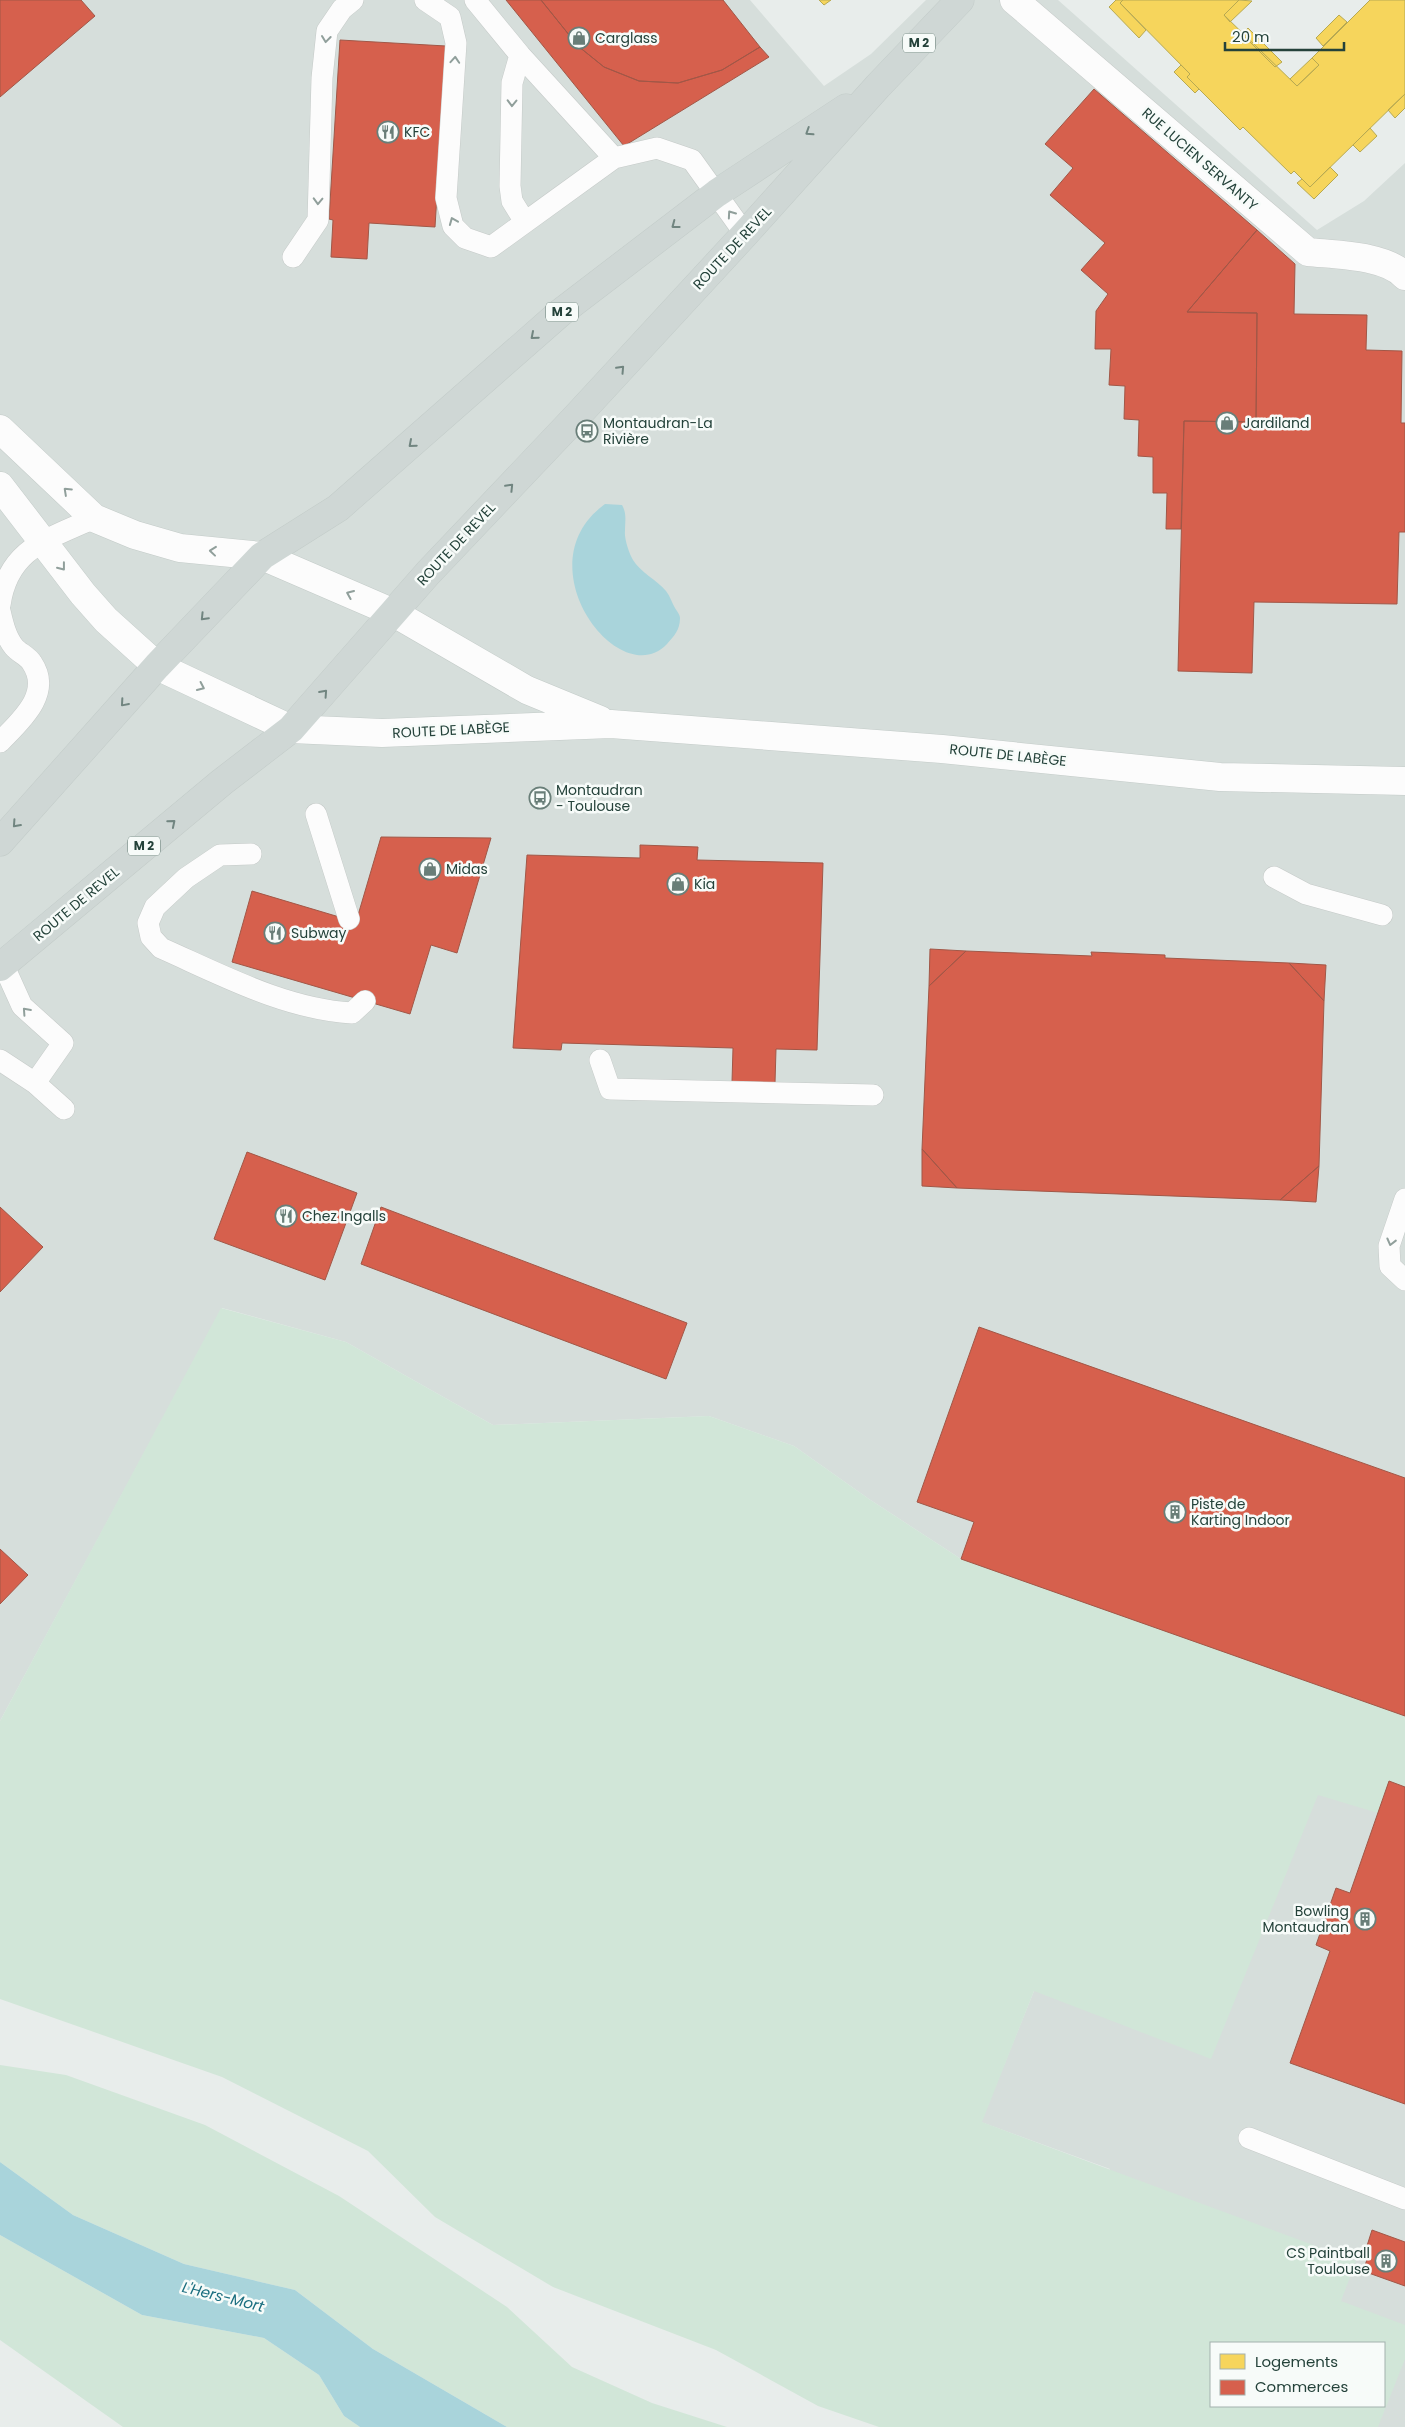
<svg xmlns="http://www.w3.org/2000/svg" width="1405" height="2427" font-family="Poppins,sans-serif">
  <rect width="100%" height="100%" fill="#e8edeb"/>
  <path fill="#d6dedb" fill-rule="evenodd" d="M0 0H750L824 86 871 54 926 0H1058L1317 230 1364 201 1405 163V1716L961 1559 869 1499 794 1446 709 1416 493 1425 346 1342 222 1308 0 1721Z
    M1275 1748 1405 1787V2427H981L1110 2169 981 2122 1034 1991ZM1211 2343H1384V2406H1211Z"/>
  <path fill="#d1e6d8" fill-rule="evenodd" d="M221 1308 346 1342 493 1425 709 1416 794 1446 869 1499 961 1559 1405 1716V1787L1389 1781 1378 1813 1318 1795 1211 2059 1034 1991 982 2122 1356 2261 1341 2301 1405 2325V2359L1378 2427H879L818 2406 716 2350 553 2287 435 2217 368 2151 222 2077 0 1999V1721ZM1211 2343H1384V2406H1211Z
    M0 2065 66 2075 205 2125 339 2196 507 2307 572 2367 652 2403 727 2427H507L373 2349 295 2290 184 2264 73 2215 0 2162Z
    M0 2235 142 2315 264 2338 319 2375 344 2416 360 2427H123L0 2340Z"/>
  <path fill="#a9d4db" d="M605 504 622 505C627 514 625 520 625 531 624 538 629 553 633 560 640 572 657 580 666 591 670 596 672 603 675 608 677 611 680 615 680 618 680 630 674 636 667 644 620 694 521 565 605 504Z
    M0 2162 73 2215 184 2264 295 2290 373 2349 507 2427H360L344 2416 319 2375 264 2338 142 2315 0 2235Z"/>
  <path fill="#f6d55c" stroke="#b7a952" d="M819 0H831L824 5Z
    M1116 0H1123L1120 3 1146 30 1139 38 1109 7Z
    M1123 0H1239L1224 15 1297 86 1319 65 1312 58 1370 0H1405V94L1310 187 1294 171 1291 174 1243 127 1240 130 1187 77 1190 74 1120 3Z
    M1239 0 1252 1 1230 22 1224 15Z
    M1339 15 1347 22 1323 46 1316 38Z
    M1248 28 1282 62 1275 67 1242 34Z
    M1312 58 1319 65 1297 86 1290 79Z
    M1181 65 1190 74 1187 77 1199 89 1195 93 1174 72Z
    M1405 94V108L1395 118 1388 110Z
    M1370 128 1377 136 1360 152 1353 145Z
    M1330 167 1338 175 1314 199 1297 183 1302 179 1310 187Z"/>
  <path fill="#d6604d" stroke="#a15747" d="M0 0H81L95 16 0 97Z
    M506 0H541L578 46 604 67 639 81 678 83 722 70 760 47 769 57 624 146Z
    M541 0H723L760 47 722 70 678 83 639 81 604 67 578 46Z
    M340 40 446 46 435 227 369 223 367 259 331 257 333 220 329 219Z
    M1094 89 1257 230 1187 312 1257 313 1256 422 1184 421 1181 529H1166L1167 493H1153V457L1138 456 1139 420 1124 419 1125 386 1109 385 1111 349H1095L1096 311 1108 294 1081 270 1105 243 1050 195 1073 168 1045 144Z
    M1257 230 1295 264 1294 314 1367 315 1366 350 1402 351 1401 423H1405V532H1399L1397 604 1254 602 1252 673 1178 671 1184 421 1256 422 1257 313 1187 312Z
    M381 837 491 838 457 953 431 945 410 1014 232 962 252 891 356 922Z
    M640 845 698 847 697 860 823 863 817 1050 776 1049 775 1083 732 1082 733 1048 562 1043 561 1050 513 1048 527 855 640 858Z
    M930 949 966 951 929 986Z
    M966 951 1092 956 1091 952 1165 955V958L1289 963 1324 1001 1319 1166 1280 1200 957 1188 922 1149 929 986Z
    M1289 963 1326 965 1324 1001Z
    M922 1149 957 1188 922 1186Z
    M247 1152 357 1193 325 1280 214 1239Z
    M1319 1166 1316 1202 1280 1200Z
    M0 1207 43 1247 0 1292Z
    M381 1207 687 1323 666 1379 361 1264Z
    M979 1327 1405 1478V1716L961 1559 974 1522 917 1502Z
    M0 1549 28 1575 0 1604Z
    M1389 1781 1405 1787V2104L1290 2063 1330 1951 1316 1945 1336 1888 1350 1893Z
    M1372 2230 1405 2242V2286L1363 2271 1370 2251 1366 2249Z"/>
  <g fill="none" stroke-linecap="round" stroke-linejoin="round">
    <g stroke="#c5cac8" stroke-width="22">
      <path id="service" d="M425 0 450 17 456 43 446 198 453 226 465 238 491 247 614 158
        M475 0 520 55 614 158 657 148 692 160 745 234
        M520 55 512 83 510 186 512 201 525 222
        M293 257 318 220 322 78 327 31 342 9 353 0
        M0 605C8 548 49 539 94 518
        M0 611C3 624 6 637 14 647 19 653 28 656 32 663 53 694 19 722 0 742
        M316 814 349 919
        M251 854 220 855 186 878 155 907 148 923 151 937 161 948C222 975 285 1009 352 1013L365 1001
        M1274 877 1306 894 1382 915
        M3 964 22 1006 63 1043 35 1083
        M0 1060 35 1083 64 1109
        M600 1060 610 1089 873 1095
        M1405 1199 1389 1246 1390 1266 1405 1280
        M1249 2138 1405 2199"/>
    </g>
    <g stroke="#c5cac8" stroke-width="29">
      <path id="minor" d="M1014 0 1308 252C1337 255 1385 255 1405 276"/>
    </g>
    <g stroke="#c3cbc8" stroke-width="29">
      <path id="secondary" d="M0 429 94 518 135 535 180 548 262 556 394 613 527 690 600 720
        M0 486 83 594 106 620 157 666 291 729 382 733 611 724 942 749 1220 777 1405 781"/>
    </g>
    <g stroke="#c3ccc9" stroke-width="29">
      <path id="primary" d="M0 842 157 666 262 556 338 508 560 313 717 193 846 108
        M0 967 222 782 291 729 428 573 577 416 745 234 878 86 960 0"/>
    </g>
    <use href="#service" stroke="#fcfcfc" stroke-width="21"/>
    <use href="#minor" stroke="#fcfcfc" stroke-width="28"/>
    <use href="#secondary" stroke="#fcfcfc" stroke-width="28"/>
    <use href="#primary" stroke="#cfd7d5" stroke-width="28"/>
  </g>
  <defs><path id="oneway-chevron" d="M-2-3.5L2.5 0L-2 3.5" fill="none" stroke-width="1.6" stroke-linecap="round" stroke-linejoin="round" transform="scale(1.25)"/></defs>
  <g stroke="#909f9b">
    <use href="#oneway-chevron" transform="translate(326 39) rotate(97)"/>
    <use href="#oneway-chevron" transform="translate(455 60) rotate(-86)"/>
    <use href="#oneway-chevron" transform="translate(512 103) rotate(91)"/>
    <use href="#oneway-chevron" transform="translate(318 201) rotate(92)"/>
    <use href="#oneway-chevron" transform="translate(731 214) rotate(-125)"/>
    <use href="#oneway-chevron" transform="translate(453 221) rotate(-112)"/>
    <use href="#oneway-chevron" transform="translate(67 491) rotate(-137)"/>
    <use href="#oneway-chevron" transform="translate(213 551) rotate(-174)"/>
    <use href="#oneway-chevron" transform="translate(62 567) rotate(52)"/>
    <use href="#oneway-chevron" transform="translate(350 594) rotate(-157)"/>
    <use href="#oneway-chevron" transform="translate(201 687) rotate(25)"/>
    <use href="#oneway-chevron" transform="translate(26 1011) rotate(-132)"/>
    <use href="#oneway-chevron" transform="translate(1391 1242) rotate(104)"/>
  </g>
  <g stroke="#718580">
    <use href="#oneway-chevron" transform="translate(809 132) rotate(147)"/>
    <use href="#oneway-chevron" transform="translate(675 225) rotate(143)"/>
    <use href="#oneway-chevron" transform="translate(534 336) rotate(139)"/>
    <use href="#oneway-chevron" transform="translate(621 369) rotate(-47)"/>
    <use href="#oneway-chevron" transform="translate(412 444) rotate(139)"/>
    <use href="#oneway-chevron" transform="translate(510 487) rotate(-46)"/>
    <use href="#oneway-chevron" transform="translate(204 617) rotate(134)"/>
    <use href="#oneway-chevron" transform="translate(324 693) rotate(-48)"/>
    <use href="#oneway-chevron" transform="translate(124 703) rotate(131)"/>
    <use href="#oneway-chevron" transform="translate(172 823) rotate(-40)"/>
    <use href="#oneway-chevron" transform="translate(16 824) rotate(132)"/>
  </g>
  <defs>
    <g id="shop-ring" transform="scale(1.125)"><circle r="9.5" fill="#f7fbf9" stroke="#697e78" stroke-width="1.5"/><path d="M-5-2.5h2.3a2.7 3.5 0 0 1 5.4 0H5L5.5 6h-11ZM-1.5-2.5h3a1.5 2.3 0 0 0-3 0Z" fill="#697e78"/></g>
    <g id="restaurant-ring" transform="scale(1.125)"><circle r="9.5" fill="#f7fbf9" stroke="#697e78" stroke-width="1.5"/><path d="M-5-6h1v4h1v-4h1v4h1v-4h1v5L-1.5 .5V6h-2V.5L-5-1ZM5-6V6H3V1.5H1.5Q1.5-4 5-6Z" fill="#697e78"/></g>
    <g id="bus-ring" transform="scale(1.125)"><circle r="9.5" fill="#f7fbf9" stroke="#697e78" stroke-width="1.5"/><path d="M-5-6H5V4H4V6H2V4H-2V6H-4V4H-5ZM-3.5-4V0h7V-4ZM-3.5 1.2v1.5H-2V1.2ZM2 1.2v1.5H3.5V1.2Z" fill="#697e78"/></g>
    <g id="building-ring" transform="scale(1.125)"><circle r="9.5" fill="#f7fbf9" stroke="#697e78" stroke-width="1.5"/><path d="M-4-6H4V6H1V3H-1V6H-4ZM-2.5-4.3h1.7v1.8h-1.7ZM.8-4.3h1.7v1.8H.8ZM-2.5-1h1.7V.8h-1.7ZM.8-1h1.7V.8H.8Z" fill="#697e78"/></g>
  </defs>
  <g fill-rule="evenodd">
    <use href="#shop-ring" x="579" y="38"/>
    <use href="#restaurant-ring" x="388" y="132"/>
    <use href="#shop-ring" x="1227" y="423"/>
    <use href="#bus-ring" x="587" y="431"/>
    <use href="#bus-ring" x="540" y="798"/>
    <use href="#shop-ring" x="430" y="869"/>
    <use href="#shop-ring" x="678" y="884"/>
    <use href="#restaurant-ring" x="275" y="933"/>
    <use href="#restaurant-ring" x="286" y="1216"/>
    <use href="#building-ring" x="1175" y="1512"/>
    <use href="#building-ring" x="1365" y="1919"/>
    <use href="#building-ring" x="1386" y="2261"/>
  </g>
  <g text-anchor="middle" stroke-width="5" stroke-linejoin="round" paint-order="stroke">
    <g fill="#f7fbf9" stroke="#637a73" stroke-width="1">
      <rect x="903" y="33.5" width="32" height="19" rx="4"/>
      <rect x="546" y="302.5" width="32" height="19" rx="4"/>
      <rect x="128" y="836.5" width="32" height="19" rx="4"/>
    </g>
    <g font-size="12" font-weight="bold" fill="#24423a">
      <text x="919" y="47">M 2</text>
      <text x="562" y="316">M 2</text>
      <text x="144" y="850">M 2</text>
    </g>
    <g font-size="14" fill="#24423a" stroke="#f7fbf9" text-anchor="start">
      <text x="595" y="43">Carglass</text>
      <text x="404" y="137">KFC</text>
      <text x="603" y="428">Montaudran-La<tspan x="603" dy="16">Rivière</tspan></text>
      <text x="1243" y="428">Jardiland</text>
      <text x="556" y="795">Montaudran<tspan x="556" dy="16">- Toulouse</tspan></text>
      <text x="446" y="874">Midas</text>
      <text x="694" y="889">Kia</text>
      <text x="291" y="938">Subway</text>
      <text x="302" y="1221">Chez Ingalls</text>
      <text x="1191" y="1509">Piste de<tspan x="1191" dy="16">Karting Indoor</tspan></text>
      <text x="1349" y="1916" text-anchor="end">Bowling<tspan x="1349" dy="16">Montaudran</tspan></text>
      <text x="1370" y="2258" text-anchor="end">CS Paintball<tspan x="1370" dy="16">Toulouse</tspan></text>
    </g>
    <g font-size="14" fill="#24423a" stroke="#f7fbf9">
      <text transform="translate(1200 159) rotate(41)" y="5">RUE LUCIEN SERVANTY</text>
      <text transform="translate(732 248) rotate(-47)" y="5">ROUTE DE REVEL</text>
      <text transform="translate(456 544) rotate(-47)" y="5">ROUTE DE REVEL</text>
      <text transform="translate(451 730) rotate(-3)" y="5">ROUTE DE LABÈGE</text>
      <text transform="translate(1008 755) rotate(6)" y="5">ROUTE DE LABÈGE</text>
      <text transform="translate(76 904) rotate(-40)" y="5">ROUTE DE REVEL</text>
    </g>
    <g font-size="15" font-style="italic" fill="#1c6f80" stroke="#f7fbf9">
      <text transform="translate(223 2297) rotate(14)" y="5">L'Hers-Mort</text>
    </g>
  </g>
  <rect x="1210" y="2342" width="175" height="65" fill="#f7fbf9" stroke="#a3b1ad"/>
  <rect x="1220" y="2354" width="25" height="15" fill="#f6d55c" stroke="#a3b1ad"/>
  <text x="1255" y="2367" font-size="15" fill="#24423a">Logements</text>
  <rect x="1220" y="2380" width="25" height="15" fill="#d6604d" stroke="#a3b1ad"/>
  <text x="1255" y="2392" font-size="15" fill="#24423a">Commerces</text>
  <path d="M1225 42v8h119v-8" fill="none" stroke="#24423a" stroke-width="2.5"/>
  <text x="1232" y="42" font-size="15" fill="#24423a" stroke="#f7fbf9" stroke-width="4" paint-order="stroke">20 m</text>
</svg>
